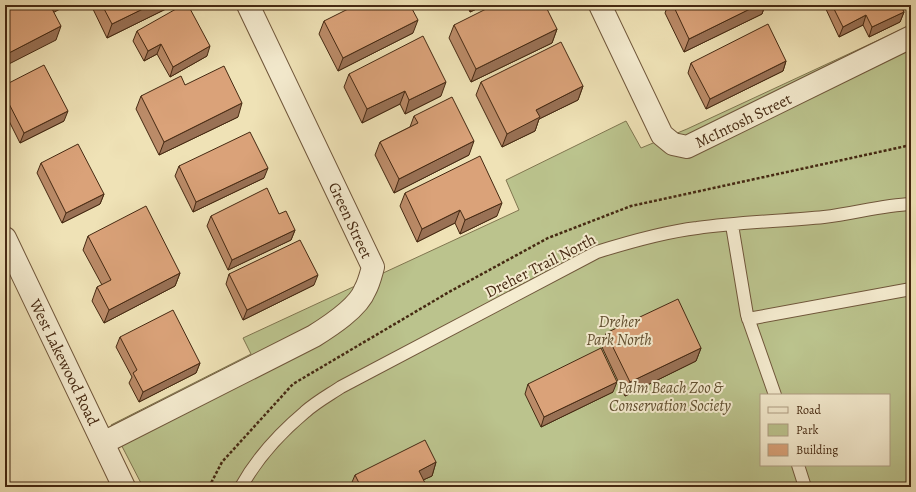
<svg xmlns="http://www.w3.org/2000/svg" width="916" height="492" font-family="Alegreya,serif">
  <rect width="100%" height="100%" fill="#efe2b6"/>
  <filter id="stains"><feTurbulence type="fractalNoise" baseFrequency=".005" numOctaves="4"/><feColorMatrix values="0 0 0 0 .2 0 0 0 0 .09 0 0 0 0 .02 0 0 0 .5 -.17"/></filter>
  <radialGradient id="worn" r=".72"><stop offset=".6" stop-color="#630" stop-opacity="0"/><stop offset="1" stop-color="#630" stop-opacity=".3"/></radialGradient>
  <path fill="#bbc38d" stroke="#807650" fill-rule="evenodd" d="M911 25V487H143L111 425 251 354 243 338 519 210 506 180 626 121 641 148 687 129ZM761 395H889V465H761Z"/>
  <g fill="none" stroke-linecap="round" stroke-linejoin="round">
    <g stroke="#70573b" stroke-width="14">
      <path id="service" d="M732 225 747 315 775 395
        M748 319 911 289
        M798 465 805 487
        M241 487C257 458 280 433 305 412 316 402 329 395 341 387L597 252C629 242 663 232 697 228 739 222 782 221 824 217 853 214 882 205 911 204"/>
    </g>
    <g stroke="#70573b" stroke-width="24">
      <path id="minor" d="M600 5 662 135 673 144 687 147 911 37
        M5 238 124 487
        M103 443 314 336C330 326 358 308 365 290 369 283 371 274 373 267L248 5"/>
    </g>
    <path stroke="#452912" stroke-width="2.5" stroke-dasharray="3 2" stroke-linecap="butt" d="M209 487 222 462 293 384 449 292 548 238 631 206 911 145"/>
    <use href="#service" stroke="#f5ecd0" stroke-width="12"/>
    <use href="#minor" stroke="#f5ecd0" stroke-width="22"/>
  </g>
  <path fill="#bb8b68" stroke="#452912" d="M91 5H174L107 38Z
    M313 5H322L315 8Z
    M467 5H485L470 12Z
    M668 5H765L762 14 684 52 665 13Z
    M824 5H900L904 12 900 22 869 37 863 25 839 37Z
    M324 21 413 33 338 71 319 34Z
    M454 25 557 29 552 43 471 82 449 38Z
    M137 31 207 56 170 77 157 54 144 61 133 41Z
    M786 61 783 71 706 109 688 73 691 63Z
    M349 74 441 96 405 114 400 104 362 123 344 87Z
    M481 82 583 86 578 100 539 119 535 131 502 147 476 95Z
    M5 85 64 121 20 143 5 113Z
    M185 85 238 117 159 155 136 109 141 96Z
    M414 116 469 155 394 193 375 155 380 142 410 127Z
    M41 163 104 194 100 204 62 223 37 173Z
    M179 166 264 178 193 212 175 176Z
    M405 193 497 216 460 234 455 223 417 242 400 206Z
    M211 216 295 230 291 240 228 270 207 226Z
    M88 236 180 273 175 286 104 323 92 301 97 287 102 285 83 250Z
    M229 274 314 285 243 320 226 284Z
    M606 333 701 348 696 361 625 396 602 347Z
    M120 337 200 363 196 373 139 402 129 383 132 377 116 347Z
    M528 384 613 392 541 427 525 394Z
    M436 462 432 476 423 480 427 487H350L355 475Z"/>
  <path fill="#997155" stroke="#452912" d="M49 5H63L62 8 45 17Z
    M151 5H174L107 38 112 24Z
    M316 5H322L315 8Z
    M473 5H485L470 12Z
    M758 5H765L762 14 684 52 689 39Z
    M904 12 900 22 869 37 872 27Z
    M866 15 863 25 839 37 843 27Z
    M418 20 413 33 338 71 343 58Z
    M61 26 56 40 5 66V55Z
    M557 29 552 43 471 82 476 69Z
    M161 44 157 54 144 61 148 51Z
    M210 46 207 56 170 77 173 67Z
    M786 61 783 71 706 109 710 99Z
    M446 82 441 96 405 114 409 100Z
    M583 86 578 100 539 119 535 131 502 147 507 134 536 110Z
    M405 91 400 104 362 123 367 109Z
    M242 103 238 117 159 155 164 142Z
    M68 111 64 121 20 143 24 133Z
    M474 141 469 155 394 193 399 179Z
    M268 168 264 178 193 212 196 202Z
    M104 194 100 204 62 223 66 213Z
    M502 203 497 216 460 234 465 220Z
    M460 210 455 223 417 242 422 229Z
    M295 230 291 240 228 270 232 260Z
    M180 273 175 286 104 323 109 310Z
    M318 275 314 285 243 320 247 310Z
    M701 348 696 361 625 396 630 382Z
    M200 363 196 373 139 402 143 392Z
    M617 382 613 392 541 427 544 417Z
    M436 462 432 476 414 484 419 471Z"/>
  <path fill="#daa279" stroke="#452912" d="M11 5H50L61 26 5 55V8Z
    M102 5H151L112 24Z
    M183 5H188L210 46 173 67 161 44 148 51 137 31Z
    M356 5H410L418 20 343 58 324 21Z
    M494 5H545L557 29 476 69 454 25Z
    M673 5H758L689 39Z
    M832 5H900L904 12 872 27 866 15 843 27Z
    M768 24 786 61 710 99 691 63Z
    M423 36 446 82 409 100 405 91 367 109 349 74Z
    M561 42 583 86 536 110 540 117 507 134 481 82Z
    M44 65 68 111 24 133 5 96V85Z
    M224 66 242 103 164 142 141 96 181 76 185 85Z
    M452 97 474 141 399 179 380 142 418 123 414 116Z
    M250 132 268 168 196 202 179 166Z
    M78 144 104 194 66 213 41 163Z
    M480 156 502 203 465 220 460 210 422 229 405 193Z
    M267 188 279 214 286 211 295 230 232 260 211 216Z
    M146 206 180 273 109 310 97 287 111 280 88 236Z
    M300 240 318 275 247 310 229 274Z
    M678 299 701 348 630 382 606 333Z
    M173 310 200 363 143 392 133 373 137 370 120 337Z
    M601 348 617 382 544 417 528 384Z
    M425 440 436 462 419 471 427 487H361L355 475Z"/>
  <g text-anchor="middle" stroke-width="4" stroke-linejoin="round" paint-order="stroke">
    <g font-size="16" fill="#452912" stroke="#f5ecd0">
      <text transform="translate(743 120) rotate(-26)" y="6">McIntosh Street</text>
      <text transform="translate(351 220) rotate(65)" y="6">Green Street</text>
      <text transform="translate(540 265) rotate(-27)" y="6">Dreher Trail North</text>
      <text transform="translate(65 362) rotate(64)" y="6">West Lakewood Road</text>
    </g>
    <g font-size="16" font-style="italic" fill="#625031" stroke="#f5ecd0">
      <text x="619" y="327">Dreher<tspan x="619" dy="18">Park North</tspan></text>
      <text x="670" y="393">Palm Beach Zoo &amp;<tspan x="670" dy="18">Conservation Society</tspan></text>
    </g>
  </g>
  <rect width="916" height="492" fill="none" stroke="#efe2b6" stroke-width="20"/>
  <rect x="6" y="6" width="904" height="480" fill="none" stroke="#452912" stroke-width="2"/>
  <rect x="10" y="10" width="896" height="472" fill="none" stroke="#452912"/>
  <rect x="760" y="394" width="130" height="72" fill="#f5ecd0" stroke="#af9e84"/>
  <rect x="768" y="407" width="20" height="6" fill="#f5ecd0" stroke="#af9e84"/>
  <text x="796" y="414" font-size="12" fill="#452912">Road</text>
  <rect x="768" y="424" width="20" height="12" fill="#bbc38d" stroke="#af9e84"/>
  <text x="796" y="434" font-size="12" fill="#452912">Park</text>
  <rect x="768" y="444" width="20" height="12" fill="#daa279" stroke="#af9e84"/>
  <text x="796" y="454" font-size="12" fill="#452912">Building</text>
  <rect width="100%" height="100%" filter="url(#stains)"/>
  <rect width="100%" height="100%" fill="url(#worn)"/>
</svg>
